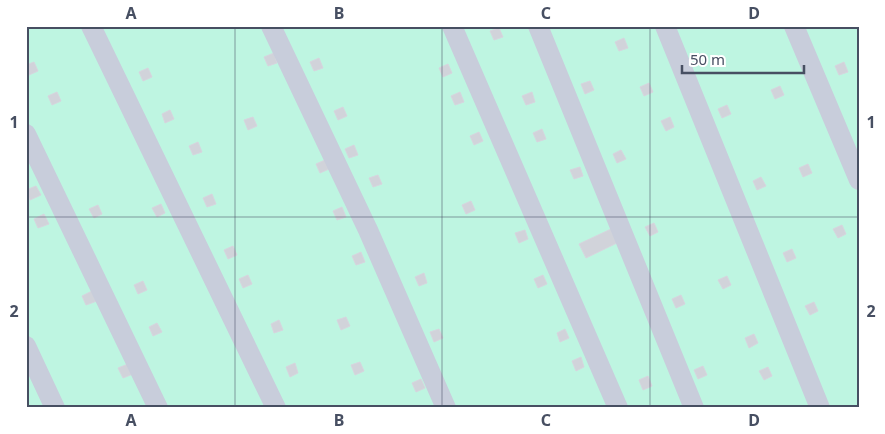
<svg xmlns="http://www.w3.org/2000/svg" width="885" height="434" font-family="'Noto Sans',sans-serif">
  <rect width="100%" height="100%" fill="#f5f3f2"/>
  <path fill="#bef5e1" d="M26 26H859V408H26Z"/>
  <path fill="#d1d3da" stroke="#d6d6de" d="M499 28 503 37 494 40 490 31Z
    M624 38 628 48 619 51 615 42Z
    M274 53 277 63 268 66 264 57Z
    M319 58 323 68 314 71 310 62Z
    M34 62 38 71 29 75 26 65Z
    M844 62 848 72 839 75 835 66Z
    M448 64 452 73 443 77 439 68Z
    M148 68 152 77 143 81 139 72Z
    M590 81 594 90 585 94 581 84Z
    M649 83 653 92 644 96 640 87Z
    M780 86 784 95 775 99 771 90Z
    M57 92 61 101 52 105 48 96Z
    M460 92 464 102 455 105 451 96Z
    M532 92 535 102 526 105 522 96Z
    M727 105 731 114 722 118 718 109Z
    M343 107 347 116 338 120 334 111Z
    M170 110 174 119 165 123 162 114Z
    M253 117 257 126 248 130 244 120Z
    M670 117 674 127 666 131 661 121Z
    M542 129 546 139 537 142 533 133Z
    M479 132 483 141 474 145 470 136Z
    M198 142 202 152 193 155 189 146Z
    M354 145 358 155 349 158 345 149Z
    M621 150 626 159 617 163 613 154Z
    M325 160 329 169 320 173 316 164Z
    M808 164 812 173 803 177 799 168Z
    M580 167 583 176 574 179 570 170Z
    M378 175 382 184 373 187 369 178Z
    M761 177 766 186 757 190 753 181Z
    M36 186 41 195 30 200 26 190Z
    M212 194 216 204 207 207 203 198Z
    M471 201 475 210 466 214 462 205Z
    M161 204 165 213 157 217 152 208Z
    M98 205 102 214 94 218 89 209Z
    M342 207 346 217 337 220 333 211Z
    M44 214 49 224 38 228 34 219Z
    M654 223 658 232 650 236 645 227Z
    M842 225 846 234 838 238 833 229Z
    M611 229 617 243 586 258 579 244Z
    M525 230 528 239 519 243 515 233Z
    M233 246 237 255 228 259 224 250Z
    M792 249 796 258 787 262 783 253Z
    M361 252 365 262 356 265 352 256Z
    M424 273 427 283 419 286 415 277Z
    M248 275 252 284 243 288 239 279Z
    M543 275 547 284 538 288 534 279Z
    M727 276 731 285 723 289 718 280Z
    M143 281 147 290 138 294 134 285Z
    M92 291 97 301 86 305 82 296Z
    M681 295 685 304 676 308 672 299Z
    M814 302 818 311 810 315 805 306Z
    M346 317 350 326 341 330 337 320Z
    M279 320 283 330 274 333 271 324Z
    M157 323 162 332 153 336 149 327Z
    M439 329 443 338 434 342 430 332Z
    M565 329 569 338 560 342 557 333Z
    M754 334 758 343 749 348 745 338Z
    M581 357 584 367 576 371 572 361Z
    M360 362 364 371 355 375 351 365Z
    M295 363 298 373 290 377 286 367Z
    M128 364 133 374 123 378 118 368Z
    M703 366 707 375 698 379 694 370Z
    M768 367 772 376 764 380 759 371Z
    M648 376 652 386 643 390 639 380Z
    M421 379 425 388 416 392 412 383Z"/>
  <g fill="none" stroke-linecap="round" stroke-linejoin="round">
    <path stroke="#c8cddb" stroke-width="20" d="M91 26 276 408
      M271 26 368 230 446 408
      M452 26 618 408
      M538 26 694 408
      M665 26 820 408
      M794 26 859 180
      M26 134 158 408
      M26 346 55 408"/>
  </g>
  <path fill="none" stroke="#474f62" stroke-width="1" stroke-opacity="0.55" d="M235 26V408M442 26V408M650 26V408M26 217H859"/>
  <rect width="885" height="434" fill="none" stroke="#ffffff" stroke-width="55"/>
  <path d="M682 65v8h122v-8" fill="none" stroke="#474f62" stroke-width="2.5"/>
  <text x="690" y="65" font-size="15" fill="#474f62" stroke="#ffffff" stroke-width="4" paint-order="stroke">50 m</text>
  <rect x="28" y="28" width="830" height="378" fill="none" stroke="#474f62" stroke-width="2"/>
  <g font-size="16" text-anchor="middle" font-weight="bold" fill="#474f62">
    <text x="131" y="19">A</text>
    <text x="339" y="19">B</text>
    <text x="546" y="19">C</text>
    <text x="754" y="19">D</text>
    <text x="14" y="128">1</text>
    <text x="871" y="128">1</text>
    <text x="14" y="317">2</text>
    <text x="871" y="317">2</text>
    <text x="131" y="426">A</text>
    <text x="339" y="426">B</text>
    <text x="546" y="426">C</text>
    <text x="754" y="426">D</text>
  </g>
</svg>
